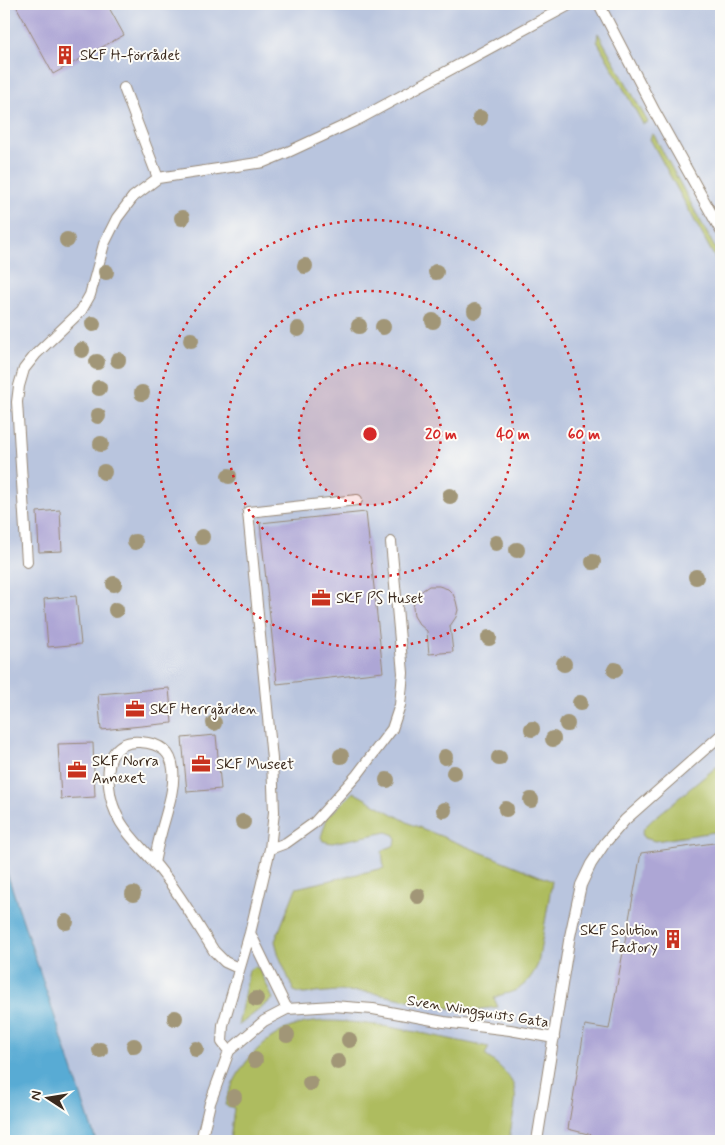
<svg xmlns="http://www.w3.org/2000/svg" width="725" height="1145" font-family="Mynerve,sans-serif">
  <rect width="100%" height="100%" fill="#fdfcf7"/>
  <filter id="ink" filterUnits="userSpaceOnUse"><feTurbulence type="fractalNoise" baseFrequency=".02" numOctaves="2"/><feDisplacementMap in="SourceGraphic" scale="10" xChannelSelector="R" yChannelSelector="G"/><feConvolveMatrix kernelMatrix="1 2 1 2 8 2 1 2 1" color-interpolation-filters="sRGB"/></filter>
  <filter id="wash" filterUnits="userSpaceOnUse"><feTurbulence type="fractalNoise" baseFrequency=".0096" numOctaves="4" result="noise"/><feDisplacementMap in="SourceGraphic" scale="20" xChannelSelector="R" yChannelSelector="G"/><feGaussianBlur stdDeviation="1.12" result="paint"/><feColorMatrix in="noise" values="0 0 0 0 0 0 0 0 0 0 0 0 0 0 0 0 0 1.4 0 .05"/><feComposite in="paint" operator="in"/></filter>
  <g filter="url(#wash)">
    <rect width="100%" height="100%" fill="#f3e5cd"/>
    <path fill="#b9c5de" d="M4 4H721V1141H96L4 864Z"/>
    <path fill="#aebc5e" stroke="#74733e" d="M598 33 648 122 643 124 597 41Z
      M652 134 654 135 721 259V269L650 139Z
      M721 763V831L655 841 645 838 642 834 644 828 652 820Z
      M353 792 411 824 552 881 538 964C533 975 526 986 514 991 508 994 500 994 494 998L498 1007 464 1011 367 992 337 991 303 994 294 991 279 956 275 941 296 888 384 868 382 852 385 849 393 846 396 841 395 835 387 832 332 843 323 841 321 837 327 818Z
      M255 966 260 970 273 999 238 1026 249 970Z
      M324 1021C379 1021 435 1037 489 1047L485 1055C527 1085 515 1096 509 1141H230L234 1108 225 1105C235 1068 265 1031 305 1023 311 1022 318 1022 324 1021Z"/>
    <path fill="#59abd4" stroke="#4a6a79" d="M4 864 96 1141H4Z"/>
    <g id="blocks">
      <path fill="#ada6d5" d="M15 4H107L124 35 53 74Z
        M60 510 62 551 39 552 37 512Z
        M366 512 383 672 277 684 260 523Z
        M429 586H439L448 589 453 594 456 601 458 610 456 617 450 626 453 652 429 654 427 631 419 624 414 616 413 607 416 596 423 590Z
        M76 596 81 644 48 647 44 599Z
        M169 688 172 723 101 730 98 694Z
        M216 735 221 789 187 792 182 738Z
        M93 743 95 797 61 799 58 744Z
        M721 842V1141H591L592 1135 568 1129 585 1025 609 1029 641 853Z"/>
    </g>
  </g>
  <g filter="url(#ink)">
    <use href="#blocks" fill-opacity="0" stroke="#978876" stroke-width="1"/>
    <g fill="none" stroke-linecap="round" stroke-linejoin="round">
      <g stroke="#978876" stroke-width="12">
        <path id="service" d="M599 4 655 112 721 231
          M124 88 158 178 264 162 288 152 359 119 571 4
          M27 562 17 402 19 386 24 369 36 354 81 311 90 295 104 244 117 218 133 197 158 178
          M270 849 286 843 314 823 357 775 392 729 400 705 403 673 391 542
          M154 863C156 853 158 843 161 833 169 801 193 745 140 742 127 741 118 745 112 756 108 765 108 777 109 786 113 827 138 841 161 871 181 896 197 924 214 951L225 962 238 968
          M250 933 287 1009
          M229 1051 222 1042 223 1025 250 933 270 849 274 812 272 759 248 512 357 500
          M201 1141 210 1103 229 1051 264 1021 287 1009 333 1006 373 1009 444 1022 510 1030 554 1038
          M537 1141 569 941 581 885 591 864 605 843 625 820 721 735"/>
      </g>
      <use href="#service" stroke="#fff" stroke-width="10"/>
    </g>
    <g fill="#a19677">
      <circle cx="480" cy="118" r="8"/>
      <circle cx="182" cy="218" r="8"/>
      <circle cx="67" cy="240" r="8"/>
      <circle cx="305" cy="266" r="8"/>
      <circle cx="106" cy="272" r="8"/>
      <circle cx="436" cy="272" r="8"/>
      <circle cx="475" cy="311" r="8"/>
      <circle cx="433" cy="321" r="8"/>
      <circle cx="93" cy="324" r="8"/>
      <circle cx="359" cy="326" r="8"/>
      <circle cx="383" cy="327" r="8"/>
      <circle cx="298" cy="329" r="8"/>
      <circle cx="191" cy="340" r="8"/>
      <circle cx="82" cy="350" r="8"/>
      <circle cx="118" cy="360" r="8"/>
      <circle cx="97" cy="362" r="8"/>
      <circle cx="99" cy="388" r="8"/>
      <circle cx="142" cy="393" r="8"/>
      <circle cx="98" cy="416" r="8"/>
      <circle cx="101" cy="444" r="8"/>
      <circle cx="104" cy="472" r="8"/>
      <circle cx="229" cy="476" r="8"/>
      <circle cx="450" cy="496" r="8"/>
      <circle cx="202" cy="537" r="8"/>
      <circle cx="135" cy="542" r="8"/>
      <circle cx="496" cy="543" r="8"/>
      <circle cx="517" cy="550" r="8"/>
      <circle cx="593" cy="562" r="8"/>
      <circle cx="696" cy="577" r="8"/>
      <circle cx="114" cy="584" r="8"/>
      <circle cx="116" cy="610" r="8"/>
      <circle cx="489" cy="638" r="8"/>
      <circle cx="564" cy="664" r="8"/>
      <circle cx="615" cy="670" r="8"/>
      <circle cx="580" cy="703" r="8"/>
      <circle cx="214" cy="723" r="8"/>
      <circle cx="567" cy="724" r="8"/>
      <circle cx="532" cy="729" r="8"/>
      <circle cx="553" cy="739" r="8"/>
      <circle cx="341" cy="756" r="8"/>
      <circle cx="445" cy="757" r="8"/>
      <circle cx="499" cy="758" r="8"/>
      <circle cx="454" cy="773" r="8"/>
      <circle cx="387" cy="780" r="8"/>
      <circle cx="531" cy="800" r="8"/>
      <circle cx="506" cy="809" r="8"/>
      <circle cx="444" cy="810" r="8"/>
      <circle cx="243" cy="822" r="8"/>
      <circle cx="133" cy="894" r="8"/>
      <circle cx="418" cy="896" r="8"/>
      <circle cx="66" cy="922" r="8"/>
      <circle cx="256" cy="999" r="8"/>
      <circle cx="175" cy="1018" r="8"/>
      <circle cx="287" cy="1035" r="8"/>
      <circle cx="349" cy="1040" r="8"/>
      <circle cx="134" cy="1046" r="8"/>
      <circle cx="196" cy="1049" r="8"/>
      <circle cx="100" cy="1050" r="8"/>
      <circle cx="255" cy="1060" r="8"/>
      <circle cx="338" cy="1062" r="8"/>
      <circle cx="310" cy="1083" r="8"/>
      <circle cx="234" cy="1097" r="8"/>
    </g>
  </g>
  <circle cx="370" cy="434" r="71" fill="#d62828" fill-opacity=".12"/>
  <g fill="none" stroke="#d62828" stroke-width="2.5" stroke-dasharray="2.5 5">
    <circle cx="370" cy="434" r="71"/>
    <circle cx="370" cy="434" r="143"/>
    <circle cx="370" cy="434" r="214"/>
  </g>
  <defs>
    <g id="building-bare" transform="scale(1.5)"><path d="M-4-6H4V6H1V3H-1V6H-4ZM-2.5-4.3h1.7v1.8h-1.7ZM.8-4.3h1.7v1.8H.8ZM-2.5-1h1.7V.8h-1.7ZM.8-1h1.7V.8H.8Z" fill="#c8321e" stroke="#fdfcf7" stroke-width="2.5" paint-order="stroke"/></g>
    <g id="office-bare" transform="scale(1.5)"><path d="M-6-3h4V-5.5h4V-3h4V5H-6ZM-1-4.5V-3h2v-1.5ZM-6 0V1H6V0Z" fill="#c8321e" stroke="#fdfcf7" stroke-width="2.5" paint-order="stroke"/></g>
  </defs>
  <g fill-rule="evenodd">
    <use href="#building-bare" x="65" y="55"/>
    <use href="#office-bare" x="321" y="598"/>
    <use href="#office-bare" x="135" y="709"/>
    <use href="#office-bare" x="201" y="764"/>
    <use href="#office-bare" x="77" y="770"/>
    <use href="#building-bare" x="673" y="939"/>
  </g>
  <g text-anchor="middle" stroke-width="4" stroke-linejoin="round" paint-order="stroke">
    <g font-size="15" fill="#3b2a1e" stroke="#fdfcf7" text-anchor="start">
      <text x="80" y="60">SKF H-förrådet</text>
      <text x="336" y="603">SKF PS Huset</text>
      <text x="150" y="714">SKF Herrgården</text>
      <text x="92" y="766">SKF Norra<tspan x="92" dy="17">Annexet</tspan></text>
      <text x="216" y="769">SKF Museet</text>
      <text x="658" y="935" text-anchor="end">SKF Solution<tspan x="658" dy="17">Factory</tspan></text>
    </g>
    <g font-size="15" fill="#3b2a1e" stroke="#fdfcf7">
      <text transform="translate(478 1011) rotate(9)" y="5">Sven Wingquists Gata</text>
    </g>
  </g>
  <circle cx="370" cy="434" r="8" fill="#d62828" stroke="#fdfcf7" stroke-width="2.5"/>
  <g font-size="15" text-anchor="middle" font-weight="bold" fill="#d62828" stroke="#fdfcf7" stroke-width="4" stroke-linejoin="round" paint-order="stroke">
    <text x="441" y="439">20 m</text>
    <text x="513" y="439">40 m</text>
    <text x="584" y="439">60 m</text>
  </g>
  <rect width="725" height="1145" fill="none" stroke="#fdfcf7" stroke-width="20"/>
  <g transform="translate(48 1098) rotate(282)" stroke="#fdfcf7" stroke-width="4" paint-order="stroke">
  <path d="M0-4L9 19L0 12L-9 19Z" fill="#3b2a1e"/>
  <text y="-8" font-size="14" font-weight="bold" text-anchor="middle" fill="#3b2a1e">N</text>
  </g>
</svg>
